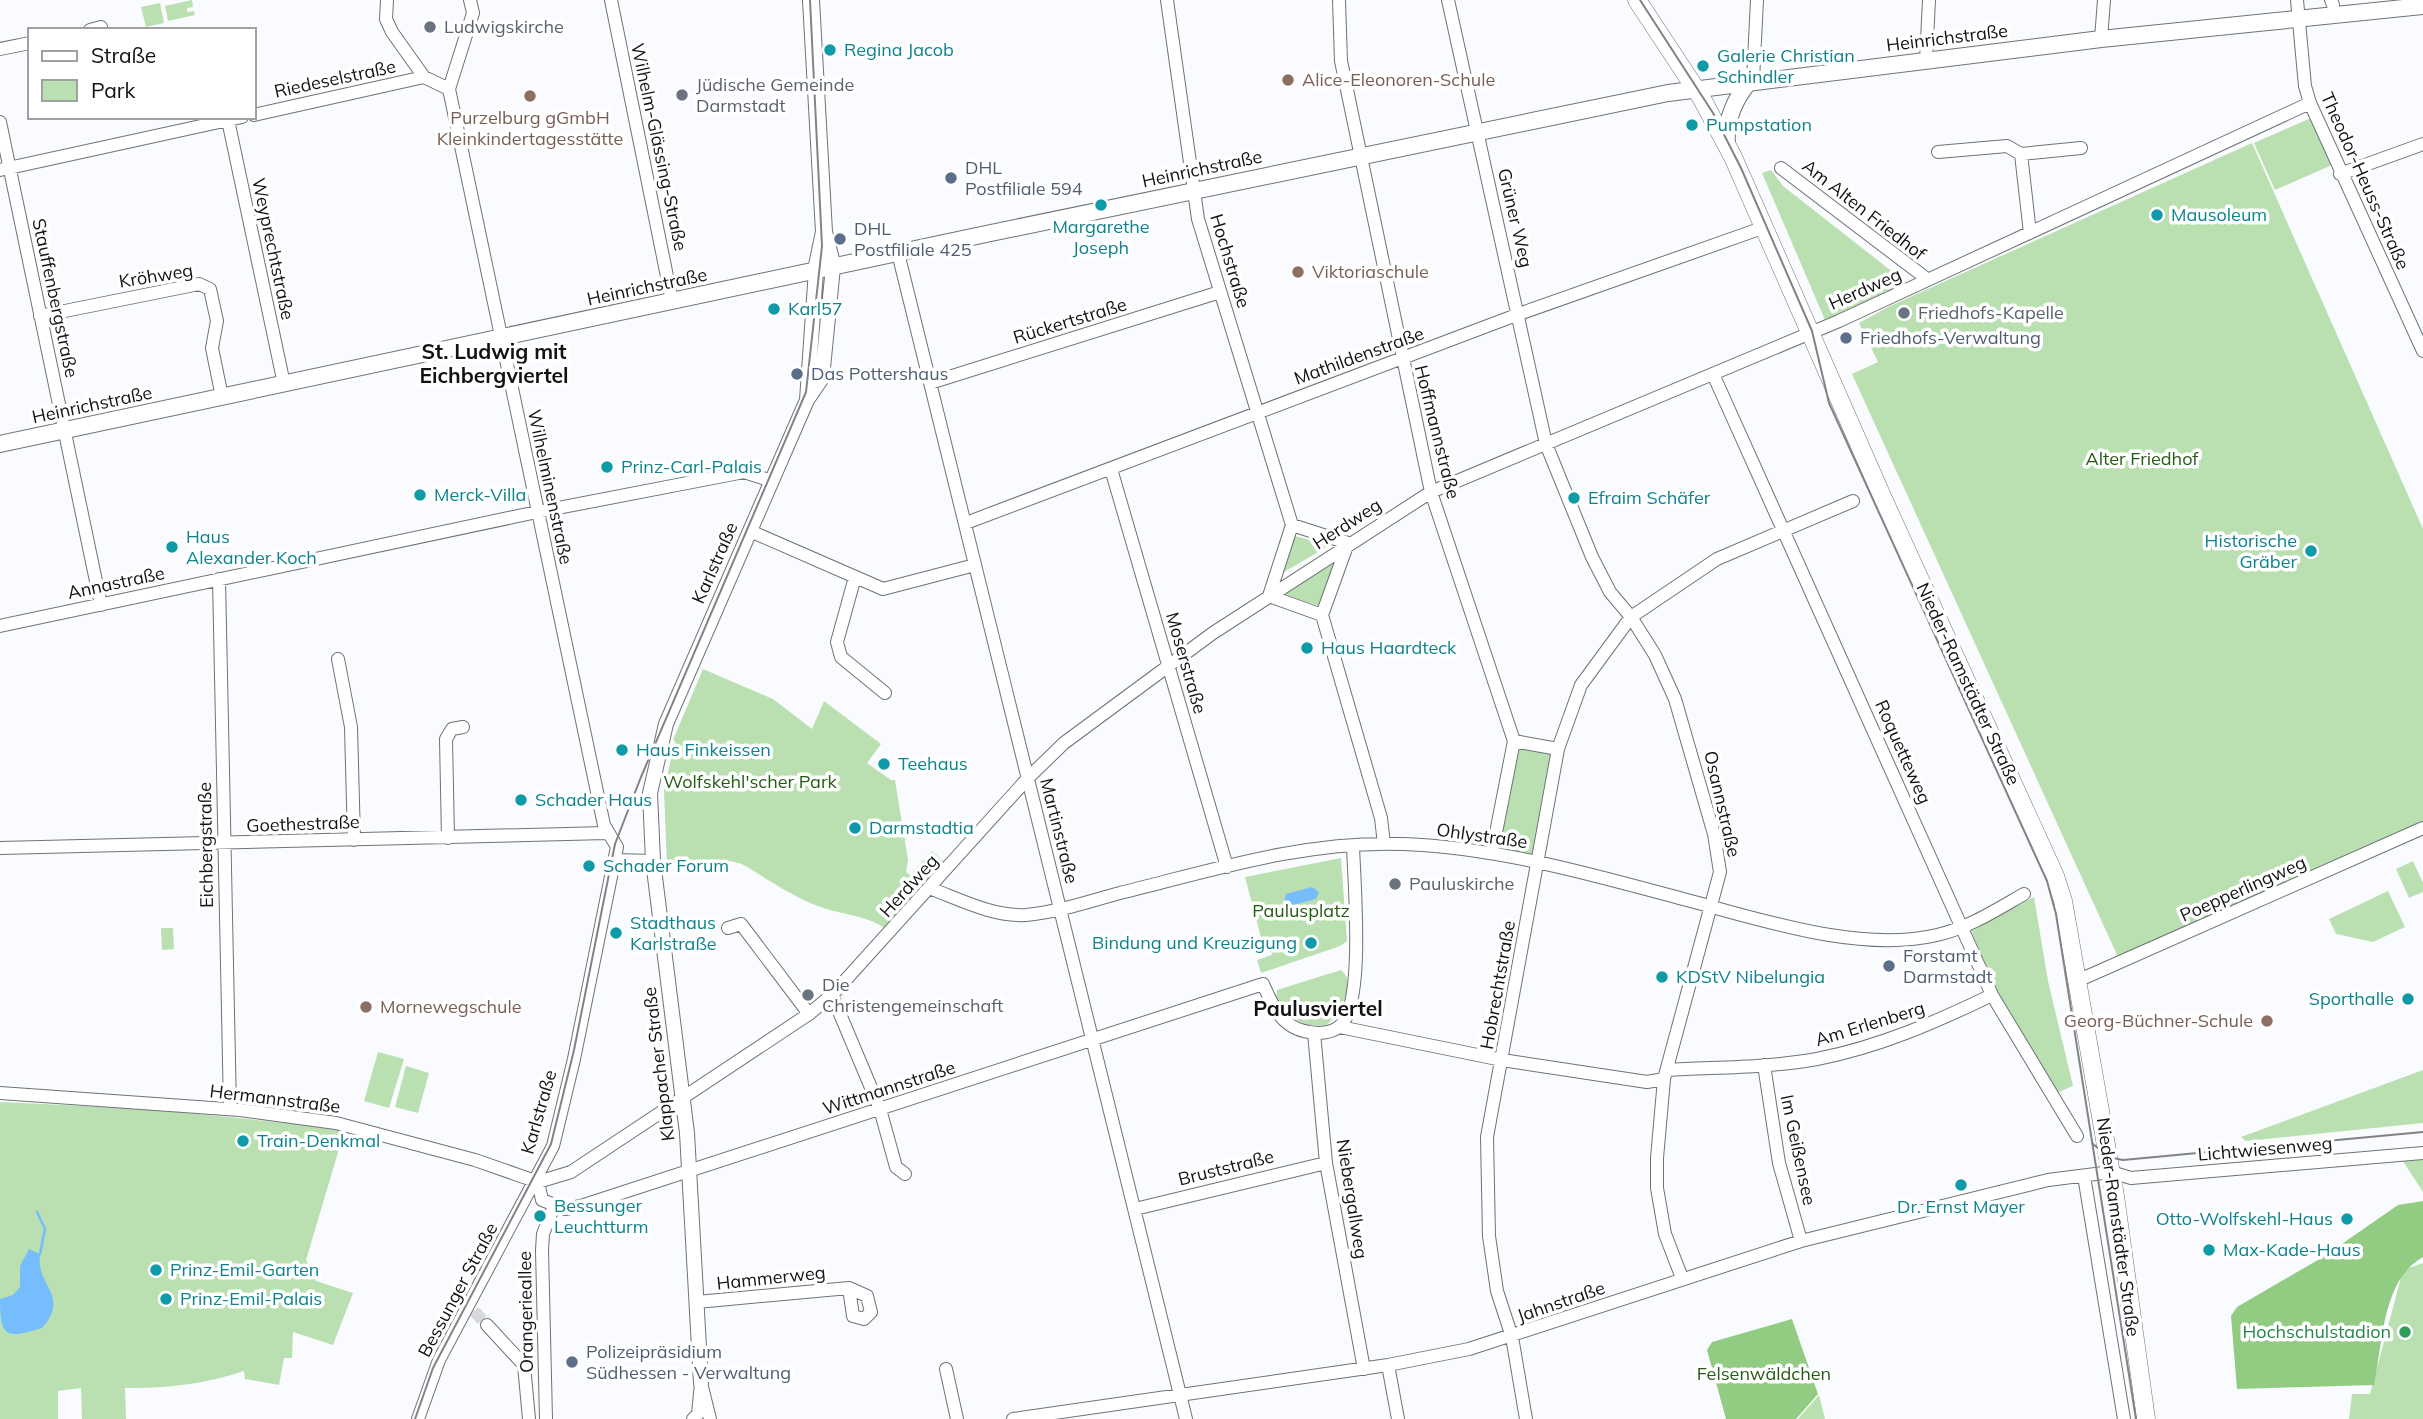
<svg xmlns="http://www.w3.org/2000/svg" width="2423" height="1419" font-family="Mulish,sans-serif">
  <rect width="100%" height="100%" fill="#f9fbfe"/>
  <path fill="#bae0b1" d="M192 0 193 7 187 8V12L194 11 195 15 168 21 165 6Z
    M160 3 164 23 146 27 141 7Z
    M2311 118 2332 165 2275 190 2254 143Z
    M2252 143 2423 529V822L2118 957 1852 374 1878 362 1859 323 1890 306Z
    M1771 170 1783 186 1894 273 1898 289 1825 320 1762 173Z
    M1295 536 1330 545 1284 572Z
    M1334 563 1319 606 1283 594Z
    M703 669 773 699 812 729 824 701 881 744 867 763 891 780H895L908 860 906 872 910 875 932 851 944 862 884 928C870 916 838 914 818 906 791 896 766 878 742 864 717 856 693 861 667 865L664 791 675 741 673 740Z
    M1514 741 1558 749 1538 862 1492 853Z
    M1341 858 1347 941 1340 946 1261 973 1257 960 1272 955 1268 940 1262 941 1245 877Z
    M2413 861 2423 883V892L2409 898 2396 869Z
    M2388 891 2405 927 2373 942 2336 934 2329 919Z
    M2034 897 2048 981 2073 1086 2054 1094 1996 993 1971 930Z
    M161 928H173L174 949 162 950Z
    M1341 970C1358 983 1340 1015 1326 1025 1303 1029 1289 1017 1276 999L1277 990Z
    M378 1052 404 1059 389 1108 364 1101Z
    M406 1066 429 1073 418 1113 395 1107Z
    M2423 1070V1123L2246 1141 2241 1137Z
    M0 1102 150 1109 345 1129 306 1260 316 1281 353 1293 333 1345 293 1332 292 1358H284L279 1385 245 1379 244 1371C204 1384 166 1389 125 1388L126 1419H82L81 1388 58 1391V1419H0Z
    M2423 1157V1192L2401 1158Z
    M2423 1263V1419H2349L2352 1394H2370L2403 1270Z
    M1819 1395 1825 1419H1798Z"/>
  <path fill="#92cc83" d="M2423 1201V1257C2382 1280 2383 1342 2374 1385L2237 1389 2231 1316 2237 1307 2323 1257 2398 1205Z
    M1792 1319 1818 1394 1796 1419H1726L1707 1350 1712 1342Z"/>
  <path fill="#76bdfd" d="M1312 887 1319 892 1316 899 1289 906 1284 902 1286 894Z
    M29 1249 40 1254C40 1257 39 1261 40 1265 42 1287 68 1299 42 1328 6 1339 0 1338 0 1299L13 1295 20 1287V1266Z"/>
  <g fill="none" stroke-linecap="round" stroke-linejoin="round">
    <path stroke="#76bdfd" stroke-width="2.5" d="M37 1212 45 1229 40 1254"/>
    <path stroke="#d6d8db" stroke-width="12" stroke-dasharray="12 6" stroke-linecap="butt" d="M474 1311 487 1325"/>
    <g stroke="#6d7378" stroke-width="14">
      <path id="minor" d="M387 0 386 19 392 32 424 77 449 89
        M611 0 672 301
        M1167 0 1198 219 1292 525
        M1339 0 1341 61 1431 492 1514 741 1492 853
        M1448 0 1546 444 1592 557 1610 592 1631 617 1655 655 1675 699 1714 834 1720 872 1664 1079 1657 1158V1188L1665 1234 1682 1278
        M2297 0 2305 86 2310 103 2423 351
        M2331 0 2333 5
        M90 30 101 27
        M2101 39 2104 0
        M0 49 30 43
        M1926 60 1929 0
        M1753 80 1757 0
        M449 89 473 13 470 0
        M254 115 424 77
        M228 120 284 384
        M0 122 101 605
        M1938 152 2007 146 2021 154 2081 148
        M2021 154 2030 233
        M1781 168 1927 279
        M0 170 242 117
        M2340 174 2423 144
        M898 253 1186 1419
        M40 316 199 284 210 289 217 321 212 348 222 397
        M1713 374 1992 995 2077 1136
        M930 383 1220 292
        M1111 469 1227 867
        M966 523 1519 314 1765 227
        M1292 525 1348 543 1322 615 1269 596Z
        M750 531 883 589 975 565
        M855 577 837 642 841 657 885 693
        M219 579 230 1109
        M1322 615 1381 818 1384 844
        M0 626 537 512 744 472 772 481
        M338 659 351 727 354 840
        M1514 741 1558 749
        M448 838 446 739 452 729 463 727
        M0 848 606 833
        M614 860 653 861
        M929 888C959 899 993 917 1026 915 1058 912 1090 901 1120 893 1213 870 1307 840 1404 844 1501 848 1594 875 1687 900 1762 920 1860 953 1937 935 1968 928 1996 910 2024 894
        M728 928 741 924 809 1014
        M2077 981 2423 828
        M832 995 880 1109 896 1167 905 1174
        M1340 1027 1502 1060 1647 1082 1664 1079
        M1314 1033 1326 1163 1364 1369
        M1764 1065 1779 1163 1801 1241
        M1667 1070C1717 1067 1768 1068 1817 1059 1879 1047 1936 1022 1992 995
        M0 1093 240 1110 336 1123 475 1160 538 1182
        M2084 1176 2124 1419
        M538 1182 571 1172 809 1014 832 995 1028 778 1064 743 1213 633 1431 492 1839 321 2310 103
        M538 1182 542 1200 565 1209 581 1206 1263 984C1273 1007 1282 1028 1309 1032 1319 1034 1332 1033 1340 1026 1365 1005 1354 880 1353 846
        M1135 1209 1326 1163
        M697 1302 849 1288 867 1296 871 1312 864 1319 853 1316 849 1288
        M487 1325 524 1365 529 1419
        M1388 1365 1398 1419
        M946 1369 957 1419
        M701 1383 710 1419
        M418 1419 439 1360 553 1146 574 1059 617 847 604 825 449 89
        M546 1419 542 1250 543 1234 554 1206
        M693 1419 698 1414 701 1383
        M1013 1419 1388 1365 1469 1349 1801 1241 2048 1180 2111 1172 2131 1178 2423 1153
        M1526 1419 1512 1337 1497 1291 1489 1236 1487 1137 1558 749 1581 685 1631 617 1717 559 1853 501"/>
    </g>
    <g stroke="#6d7378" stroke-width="16">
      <path id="tertiary" d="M807 400 816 270
        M701 1383 687 1133 653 861 650 793 666 724 807 400 822 378 833 267"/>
    </g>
    <g stroke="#6d7378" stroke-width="18">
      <path id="secondary" d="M811 0 824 232 833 267
        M1727 144C1725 121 1735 98 1750 81
        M816 270 824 232
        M0 444 986 234 1668 93 2101 39 2423 6"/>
    </g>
    <g stroke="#6d7378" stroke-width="19">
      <path id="primary" d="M1637 0 1701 97 1733 157 1885 503 2055 876 2063 901 2115 1196 2146 1419"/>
    </g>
    <use href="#minor" stroke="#fff" stroke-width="12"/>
    <use href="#tertiary" stroke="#fff" stroke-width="14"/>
    <use href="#secondary" stroke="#fff" stroke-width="16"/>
    <use href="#primary" stroke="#fff" stroke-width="18"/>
    <path stroke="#818385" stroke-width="2" d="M1640 0 1713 113 1741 168 1812 331 1829 403 2047 881 2056 914 2136 1419
      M2092 1143 2108 1157 2123 1160 2423 1132
      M415 1419 433 1368 551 1144 574 1050 615 844 641 777 806 392 822 246 810 0"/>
  </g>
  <g fill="#6b7280" stroke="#fff" stroke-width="2.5">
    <circle cx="430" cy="27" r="7"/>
    <circle cx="682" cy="95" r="7"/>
    <circle cx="1904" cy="313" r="7"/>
    <circle cx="1395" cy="884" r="7"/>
    <circle cx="808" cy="995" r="7"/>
  </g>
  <g fill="#0f9aa8" stroke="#fff" stroke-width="2.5">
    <circle cx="830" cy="50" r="7"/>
    <circle cx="1703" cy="66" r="7"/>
    <circle cx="1692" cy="125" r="7"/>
    <circle cx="1101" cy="205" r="7"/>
    <circle cx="2157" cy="215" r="7"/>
    <circle cx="774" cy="309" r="7"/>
    <circle cx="607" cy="467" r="7"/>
    <circle cx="420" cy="495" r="7"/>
    <circle cx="1574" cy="498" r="7"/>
    <circle cx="172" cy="547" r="7"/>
    <circle cx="2311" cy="551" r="7"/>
    <circle cx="1307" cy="648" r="7"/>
    <circle cx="622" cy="750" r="7"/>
    <circle cx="884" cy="764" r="7"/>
    <circle cx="521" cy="800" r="7"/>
    <circle cx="855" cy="828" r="7"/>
    <circle cx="589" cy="866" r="7"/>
    <circle cx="616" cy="933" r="7"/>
    <circle cx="1311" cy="943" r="7"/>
    <circle cx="1662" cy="977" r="7"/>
    <circle cx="2408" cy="999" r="7"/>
    <circle cx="243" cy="1141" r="7"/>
    <circle cx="1961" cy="1185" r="7"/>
    <circle cx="540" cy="1216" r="7"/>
    <circle cx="2347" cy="1219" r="7"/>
    <circle cx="2209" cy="1250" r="7"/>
    <circle cx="156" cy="1270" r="7"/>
    <circle cx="166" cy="1299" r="7"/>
  </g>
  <g fill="#8d6e63" stroke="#fff" stroke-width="2.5">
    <circle cx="1288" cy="80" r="7"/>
    <circle cx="530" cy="96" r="7"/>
    <circle cx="1298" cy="272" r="7"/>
    <circle cx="366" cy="1007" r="7"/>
    <circle cx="2267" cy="1021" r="7"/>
  </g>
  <g fill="#5c6f8a" stroke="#fff" stroke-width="2.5">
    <circle cx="951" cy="178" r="7"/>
    <circle cx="840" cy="239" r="7"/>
    <circle cx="1846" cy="338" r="7"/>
    <circle cx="797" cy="374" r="7"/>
    <circle cx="1889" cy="966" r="7"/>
    <circle cx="572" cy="1362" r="7"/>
  </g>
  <circle fill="#2e9e5b" stroke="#fff" stroke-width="2.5" cx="2405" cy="1332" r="7"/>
  <g text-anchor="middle" stroke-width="7" stroke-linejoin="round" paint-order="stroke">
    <g font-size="18" fill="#5b616d" stroke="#fff" text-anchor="start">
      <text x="444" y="33">Ludwigskirche</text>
      <text x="696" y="91">Jüdische Gemeinde<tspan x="696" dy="21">Darmstadt</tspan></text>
      <text x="1918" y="319">Friedhofs-Kapelle</text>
      <text x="1409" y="890">Pauluskirche</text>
      <text x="822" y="991">Die<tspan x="822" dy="21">Christengemeinschaft</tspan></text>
    </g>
    <g font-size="18" fill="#101214" stroke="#fff">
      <text transform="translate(1947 38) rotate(-7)" y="6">Heinrichstraße</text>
      <text transform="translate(335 79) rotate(-12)" y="6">Riedeselstraße</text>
      <text transform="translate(659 147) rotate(78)" y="6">Wilhelm-Glässing-Straße</text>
      <text transform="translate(1202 169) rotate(-12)" y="6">Heinrichstraße</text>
      <text transform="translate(2365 181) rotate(66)" y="6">Theodor-Heuss-Straße</text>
      <text transform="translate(1864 210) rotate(38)" y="6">Am Alten Friedhof</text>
      <text transform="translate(1515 218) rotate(77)" y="6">Grüner Weg</text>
      <text transform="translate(273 249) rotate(78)" y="6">Weyprechtstraße</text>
      <text transform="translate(1230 261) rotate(73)" y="6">Hochstraße</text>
      <text transform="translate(156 276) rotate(-9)" y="6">Kröhweg</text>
      <text transform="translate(647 287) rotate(-12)" y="6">Heinrichstraße</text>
      <text transform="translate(1865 289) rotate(-24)" y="6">Herdweg</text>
      <text transform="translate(55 298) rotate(78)" y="6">Stauffenbergstraße</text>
      <text transform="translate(1070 321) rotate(-17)" y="6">Rückertstraße</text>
      <text transform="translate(1359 356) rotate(-20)" y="6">Mathildenstraße</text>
      <text transform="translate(92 405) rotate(-12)" y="6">Heinrichstraße</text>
      <text transform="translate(1437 432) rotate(76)" y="6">Hoffmannstraße</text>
      <text transform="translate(550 487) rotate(78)" y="6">Wilhelminenstraße</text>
      <text transform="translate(1347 524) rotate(-33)" y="6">Herdweg</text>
      <text transform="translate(715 563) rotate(-66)" y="6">Karlstraße</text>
      <text transform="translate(116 583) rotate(-12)" y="6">Annastraße</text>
      <text transform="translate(1186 663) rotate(74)" y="6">Moserstraße</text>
      <text transform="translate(1968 684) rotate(65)" y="6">Nieder-Ramstädter Straße</text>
      <text transform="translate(1903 752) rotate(66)" y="6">Roquetteweg</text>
      <text transform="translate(1722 804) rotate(77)" y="6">Osannstraße</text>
      <text transform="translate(303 824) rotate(-2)" y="6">Goethestraße</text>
      <text transform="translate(1059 831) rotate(76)" y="6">Martinstraße</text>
      <text transform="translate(1482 836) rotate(8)" y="6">Ohlystraße</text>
      <text transform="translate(206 845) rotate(-91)" y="6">Eichbergstraße</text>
      <text transform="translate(909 886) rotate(-48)" y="6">Herdweg</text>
      <text transform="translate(2243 889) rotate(-24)" y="6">Poepperlingweg</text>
      <text transform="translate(1498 985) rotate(-80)" y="6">Hobrechtstraße</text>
      <text transform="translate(1870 1024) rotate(-17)" y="6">Am Erlenberg</text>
      <text transform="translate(659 1064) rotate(-97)" y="6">Klappacher Straße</text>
      <text transform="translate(889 1088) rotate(-18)" y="6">Wittmannstraße</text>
      <text transform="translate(275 1099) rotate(7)" y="6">Hermannstraße</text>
      <text transform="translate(539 1112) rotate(-74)" y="6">Karlstraße</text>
      <text transform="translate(2265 1149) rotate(-5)" y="6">Lichtwiesenweg</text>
      <text transform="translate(1798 1150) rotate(78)" y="6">Im Geißensee</text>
      <text transform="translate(1226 1168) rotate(-14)" y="6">Bruststraße</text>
      <text transform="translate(1352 1199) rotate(81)" y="6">Niebergallweg</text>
      <text transform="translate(2118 1227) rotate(82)" y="6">Nieder-Ramstädter Straße</text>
      <text transform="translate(771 1278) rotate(-6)" y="6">Hammerweg</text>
      <text transform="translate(458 1290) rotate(-62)" y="6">Bessunger Straße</text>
      <text transform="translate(1561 1302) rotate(-19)" y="6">Jahnstraße</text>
      <text transform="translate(526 1312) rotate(-91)" y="6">Orangerieallee</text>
    </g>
    <g font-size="18" fill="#0d838f" stroke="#fff" text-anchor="start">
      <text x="844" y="56">Regina Jacob</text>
      <text x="1717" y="62">Galerie Christian<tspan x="1717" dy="21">Schindler</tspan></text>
      <text x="1706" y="131">Pumpstation</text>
      <text x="2171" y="221">Mausoleum</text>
      <text x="1101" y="233" text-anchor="middle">Margarethe<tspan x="1101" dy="21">Joseph</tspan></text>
      <text x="788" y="315">Karl57</text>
      <text x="621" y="473">Prinz-Carl-Palais</text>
      <text x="434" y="501">Merck-Villa</text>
      <text x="1588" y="504">Efraim Schäfer</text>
      <text x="186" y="543">Haus<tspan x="186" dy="21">Alexander Koch</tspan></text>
      <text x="2297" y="547" text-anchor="end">Historische<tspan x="2297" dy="21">Gräber</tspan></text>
      <text x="1321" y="654">Haus Haardteck</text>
      <text x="636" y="756">Haus Finkeissen</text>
      <text x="898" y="770">Teehaus</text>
      <text x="535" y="806">Schader Haus</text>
      <text x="869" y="834">Darmstadtia</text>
      <text x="603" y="872">Schader Forum</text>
      <text x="630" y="929">Stadthaus<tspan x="630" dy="21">Karlstraße</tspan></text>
      <text x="1297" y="949" text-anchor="end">Bindung und Kreuzigung</text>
      <text x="1676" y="983">KDStV Nibelungia</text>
      <text x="2394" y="1005" text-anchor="end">Sporthalle</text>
      <text x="257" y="1147">Train-Denkmal</text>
      <text x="554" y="1212">Bessunger<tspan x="554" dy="21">Leuchtturm</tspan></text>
      <text x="1961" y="1213" text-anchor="middle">Dr. Ernst Mayer</text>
      <text x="2333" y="1225" text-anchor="end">Otto-Wolfskehl-Haus</text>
      <text x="2223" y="1256">Max-Kade-Haus</text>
      <text x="170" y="1276">Prinz-Emil-Garten</text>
      <text x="180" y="1305">Prinz-Emil-Palais</text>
    </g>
    <g font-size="18" fill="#785e54" stroke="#fff" text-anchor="start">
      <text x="1302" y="86">Alice-Eleonoren-Schule</text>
      <text x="530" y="124" text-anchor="middle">Purzelburg gGmbH<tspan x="530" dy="21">Kleinkindertagesstätte</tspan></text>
      <text x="1312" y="278">Viktoriaschule</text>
      <text x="380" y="1013">Mornewegschule</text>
      <text x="2253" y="1027" text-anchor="end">Georg-Büchner-Schule</text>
    </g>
    <g font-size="18" fill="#4e5e75" stroke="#fff" text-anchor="start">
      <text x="965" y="174">DHL<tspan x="965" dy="21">Postfiliale 594</tspan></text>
      <text x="854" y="235">DHL<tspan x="854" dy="21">Postfiliale 425</tspan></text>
      <text x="1860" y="344">Friedhofs-Verwaltung</text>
      <text x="811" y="380">Das Pottershaus</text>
      <text x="1903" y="962">Forstamt<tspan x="1903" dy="21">Darmstadt</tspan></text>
      <text x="586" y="1358">Polizeipräsidium<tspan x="586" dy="21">Südhessen - Verwaltung</tspan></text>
    </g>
    <g font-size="18" fill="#255c14" stroke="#fff">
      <text x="2142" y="465">Alter Friedhof</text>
      <text x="750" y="788">Wolfskehl'scher Park</text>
      <text x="1301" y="917">Paulusplatz</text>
      <text x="1764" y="1380">Felsenwäldchen</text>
    </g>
    <g font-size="18" fill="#27864d" stroke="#fff" text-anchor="end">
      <text x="2391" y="1338">Hochschulstadion</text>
    </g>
    <g font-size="21" font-weight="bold" fill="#101214" stroke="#fff">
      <text x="494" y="359">St. Ludwig mit<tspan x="494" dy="24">Eichbergviertel</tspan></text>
      <text x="1318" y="1016">Paulusviertel</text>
    </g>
  </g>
  <rect x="28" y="28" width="228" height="91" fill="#ffffff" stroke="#9fa0a1" stroke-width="2"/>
  <rect x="42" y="51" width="35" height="10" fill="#ffffff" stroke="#9fa0a1" stroke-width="2"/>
  <text x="91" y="63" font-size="21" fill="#101214">Straße</text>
  <rect x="42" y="80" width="35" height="21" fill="#bae0b1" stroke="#9fa0a1" stroke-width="2"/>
  <text x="91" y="98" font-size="21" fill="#101214">Park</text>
</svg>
